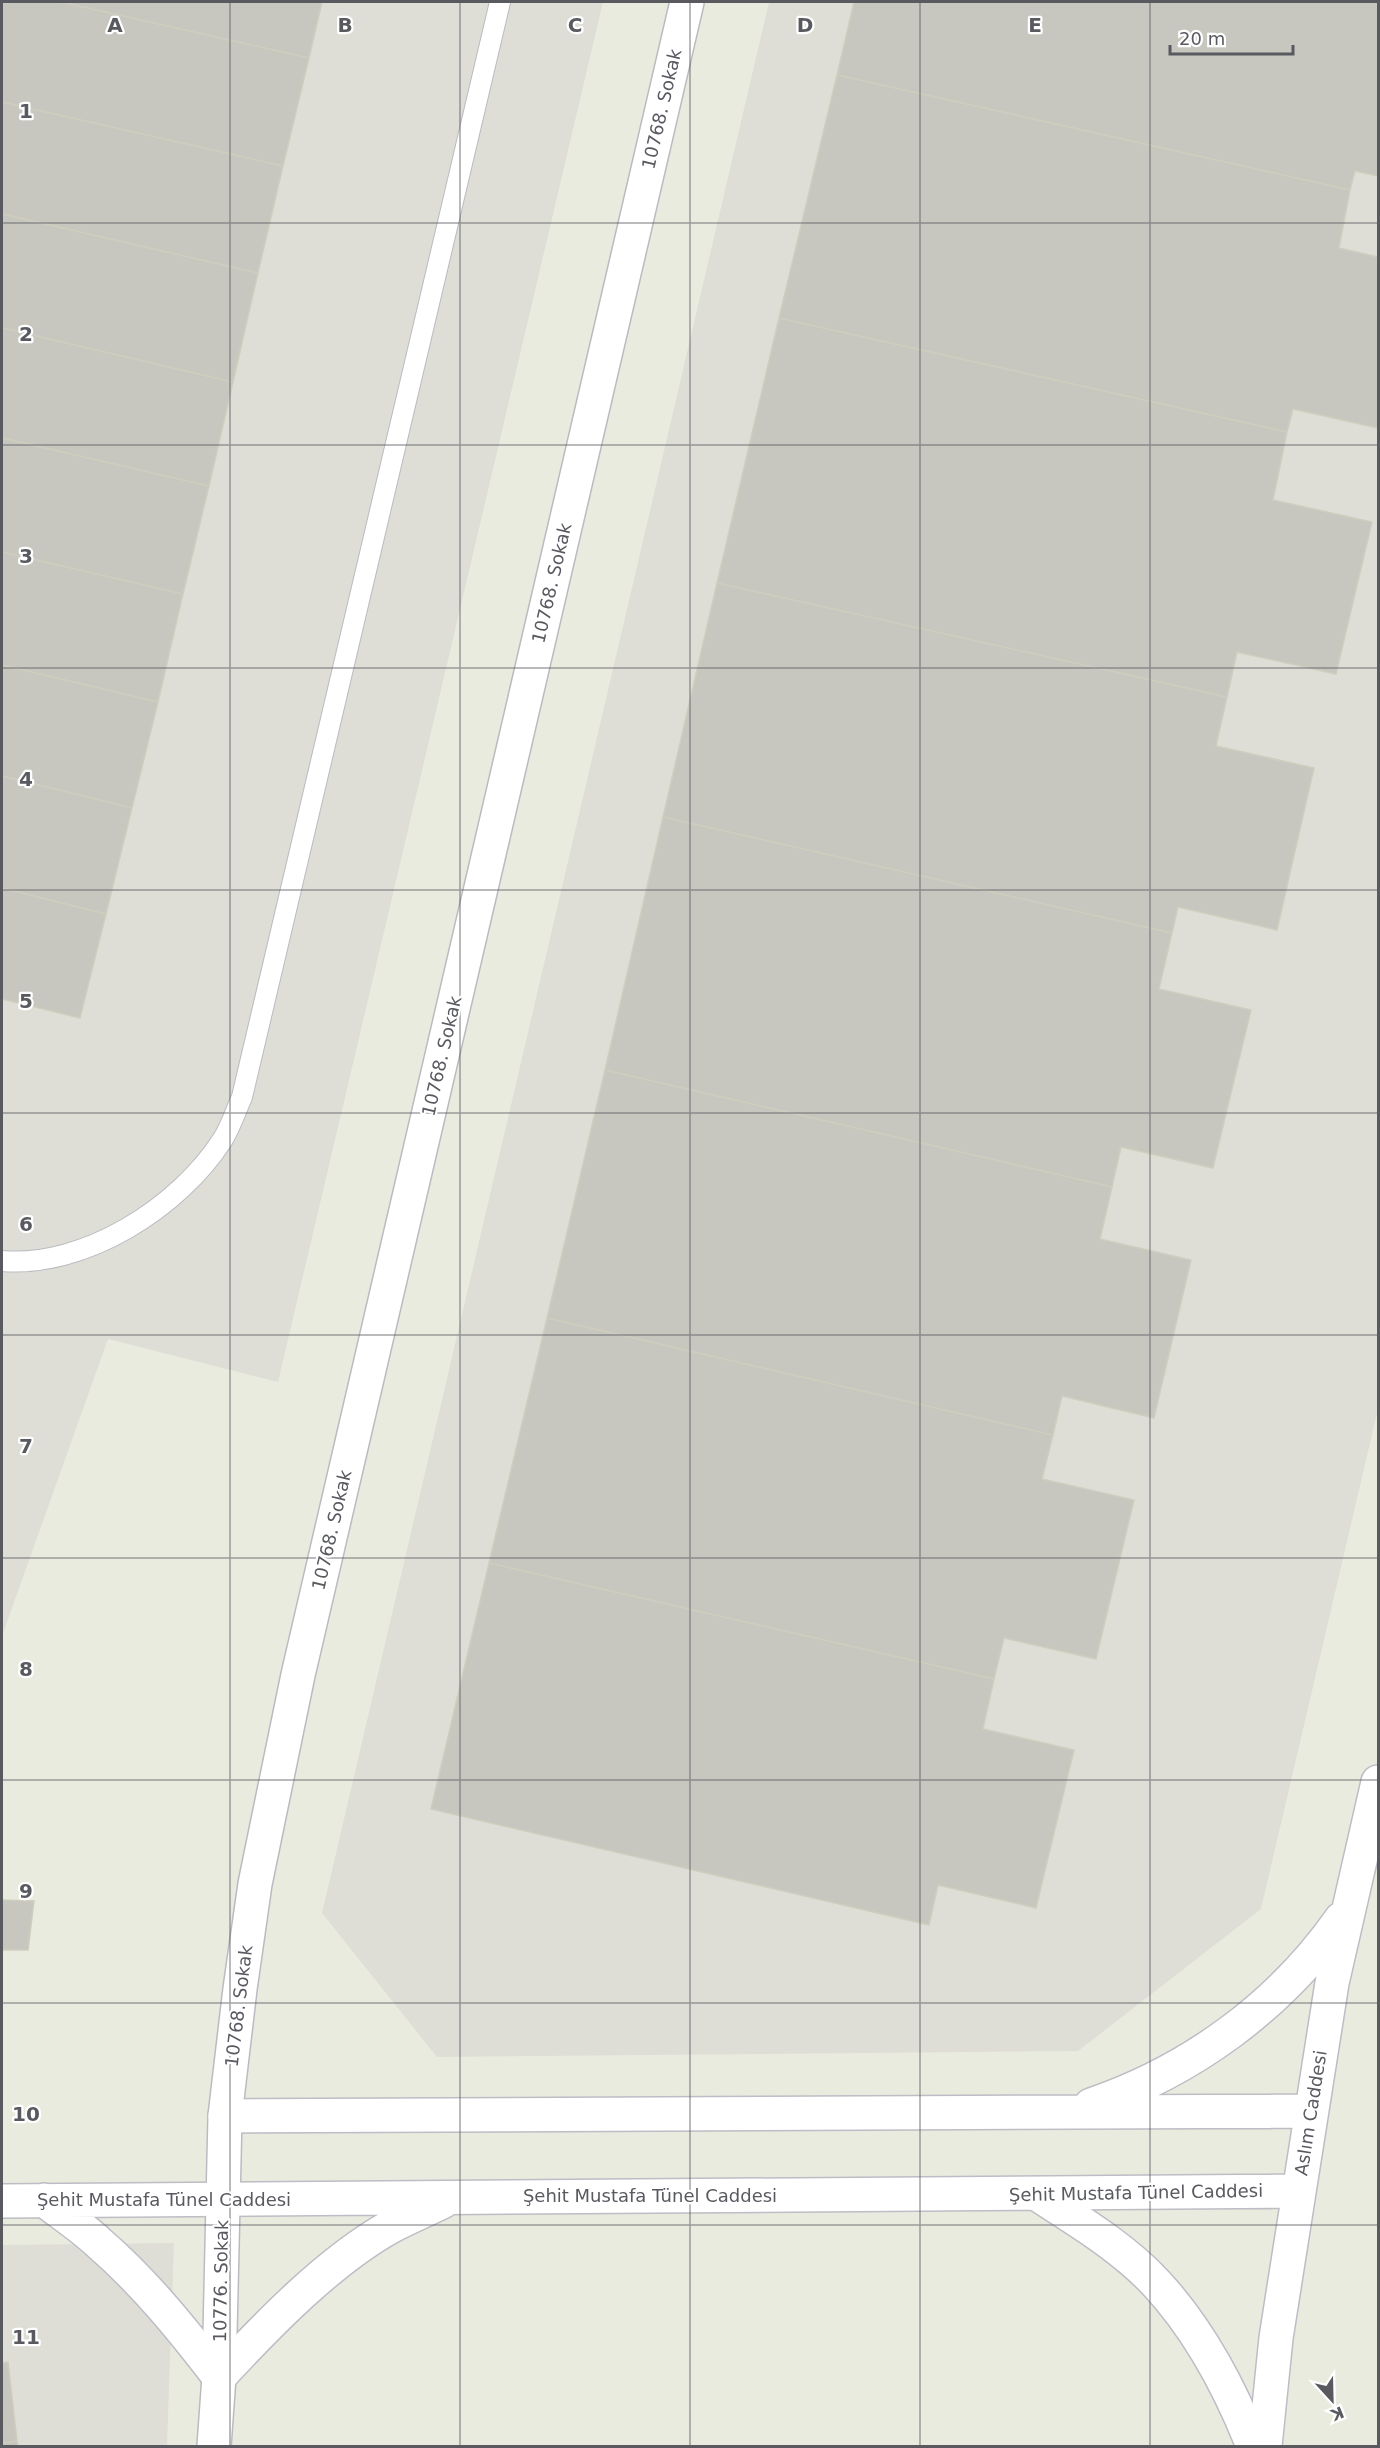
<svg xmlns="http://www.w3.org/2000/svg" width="1380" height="2448" font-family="'DejaVu Sans',sans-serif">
  <rect width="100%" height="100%" fill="#eaebdf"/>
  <path fill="#deded7" d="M2 2H603L278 1382 108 1339 2 1636Z
    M769 2H1378V1409L1261 1909 1078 2051 437 2057 322 1913Z
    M174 2243 167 2446H2V2245Z"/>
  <path fill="#c8c7bf" stroke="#cfcebe" stroke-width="1.5" d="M2 2H61L309 58 283 166 2 102Z
    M61 2H322L309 58Z
    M854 2H1378V176L1355 171 1350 190 837 75Z
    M837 75 1350 190 1339 248 1378 257V428L1293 409 1287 432 779 318Z
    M2 102 283 166 258 273 2 214Z
    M2 214 258 273 233 382 2 328Z
    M779 318 1287 432 1273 500 1372 522 1336 674 1237 652 1227 697 717 583Z
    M2 328 233 382 209 486 2 438Z
    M2 438 209 486 183 594 2 552Z
    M2 552 183 594 158 702 2 665Z
    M717 583 1227 697 1216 746 1314 768 1277 930 1178 907 1172 933 663 817Z
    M2 665 158 702 132 808 2 776Z
    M2 776 132 808 106 914 2 888Z
    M663 817 1172 933 1159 989 1251 1010 1213 1168 1121 1147 1112 1187 605 1070Z
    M2 888 106 914 80 1018 2 999Z
    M605 1070 1112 1187 1100 1239 1191 1260 1154 1418 1062 1396 1053 1435 547 1318Z
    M547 1318 1053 1435 1042 1479 1134 1500 1096 1659 1004 1638 994 1679 489 1563Z
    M489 1563 994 1679 983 1729 1074 1750 1036 1908 938 1885 929 1925 431 1809Z
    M2 1900 34 1901 28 1950H2Z
    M8 2362 17 2441 2 2443V2363Z
    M17 2441 18 2446H2V2443Z"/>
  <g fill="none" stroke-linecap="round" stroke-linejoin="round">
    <g stroke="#babbc1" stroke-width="22">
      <path id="lane" d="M2 1261C84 1268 179 1208 223 1139 231 1126 236 1110 242 1097L500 2"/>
    </g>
    <g stroke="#babbc1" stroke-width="36">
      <path id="street" d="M214 2446 219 2377 225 2116 240 1989 255 1884 298 1675 687 2"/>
    </g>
    <g stroke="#bcbdc5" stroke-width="36">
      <path id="secondary" d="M1091 2105C1191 2071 1280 2006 1341 1919
        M225 2116 1311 2111
        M1037 2194C1078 2221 1121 2246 1155 2282 1198 2328 1230 2388 1253 2446
        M44 2200C62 2214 82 2227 99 2243 145 2283 182 2329 219 2377 266 2326 329 2261 390 2227 407 2218 426 2210 444 2201
        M2 2201 1299 2191
        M1265 2446 1276 2338 1332 1983 1378 1782"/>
    </g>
    <use href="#lane" stroke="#fff" stroke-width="20"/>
    <use href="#street" stroke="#fff" stroke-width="33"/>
    <use href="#secondary" stroke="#fff" stroke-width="33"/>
  </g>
  <path fill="none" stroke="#585a60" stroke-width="1.5" stroke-opacity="0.55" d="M230 2V2446M460 2V2446M690 2V2446M920 2V2446M1150 2V2446M2 223H1378M2 445H1378M2 668H1378M2 890H1378M2 1113H1378M2 1335H1378M2 1558H1378M2 1780H1378M2 2003H1378M2 2225H1378"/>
  <g text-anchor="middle" stroke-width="4.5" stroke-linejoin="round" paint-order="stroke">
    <g font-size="18" fill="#585a60" stroke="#fff">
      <text transform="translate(662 109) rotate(-77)" y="6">10768. Sokak</text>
      <text transform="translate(552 583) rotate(-77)" y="6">10768. Sokak</text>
      <text transform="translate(442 1056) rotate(-77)" y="6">10768. Sokak</text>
      <text transform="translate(332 1530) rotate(-77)" y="6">10768. Sokak</text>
      <text transform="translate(239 2006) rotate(-83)" y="6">10768. Sokak</text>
      <text transform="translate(1311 2113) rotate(-81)" y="6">Aslım Caddesi</text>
      <text transform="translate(1136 2193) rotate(-1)" y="6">Şehit Mustafa Tünel Caddesi</text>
      <text x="650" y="2202">Şehit Mustafa Tünel Caddesi</text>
      <text x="164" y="2206">Şehit Mustafa Tünel Caddesi</text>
      <text transform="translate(221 2281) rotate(-89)" y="6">10776. Sokak</text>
    </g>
  </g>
  <g font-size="20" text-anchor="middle" font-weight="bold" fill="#585a60" stroke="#fff" stroke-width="4.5" stroke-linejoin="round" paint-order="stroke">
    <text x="115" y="32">A</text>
    <text x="345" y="32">B</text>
    <text x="575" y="32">C</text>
    <text x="805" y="32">D</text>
    <text x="1035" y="32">E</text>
    <text x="26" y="118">1</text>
    <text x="26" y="341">2</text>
    <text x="26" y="563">3</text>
    <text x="26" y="786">4</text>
    <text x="26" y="1008">5</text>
    <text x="26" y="1231">6</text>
    <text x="26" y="1453">7</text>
    <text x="26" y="1676">8</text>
    <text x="26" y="1898">9</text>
    <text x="26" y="2121">10</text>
    <text x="26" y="2344">11</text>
  </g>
  <rect width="1380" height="2448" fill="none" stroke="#585a60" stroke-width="6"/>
  <g transform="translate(1332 2400) rotate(158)" stroke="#ffffff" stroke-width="4.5" paint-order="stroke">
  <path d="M0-4.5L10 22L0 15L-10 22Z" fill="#585a60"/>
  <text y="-9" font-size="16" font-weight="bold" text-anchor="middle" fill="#585a60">K</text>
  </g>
  <path d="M1170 45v9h123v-9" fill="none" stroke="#585a60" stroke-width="3"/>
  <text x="1179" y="45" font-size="18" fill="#585a60" stroke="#ffffff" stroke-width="4.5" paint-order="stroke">20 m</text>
</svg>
